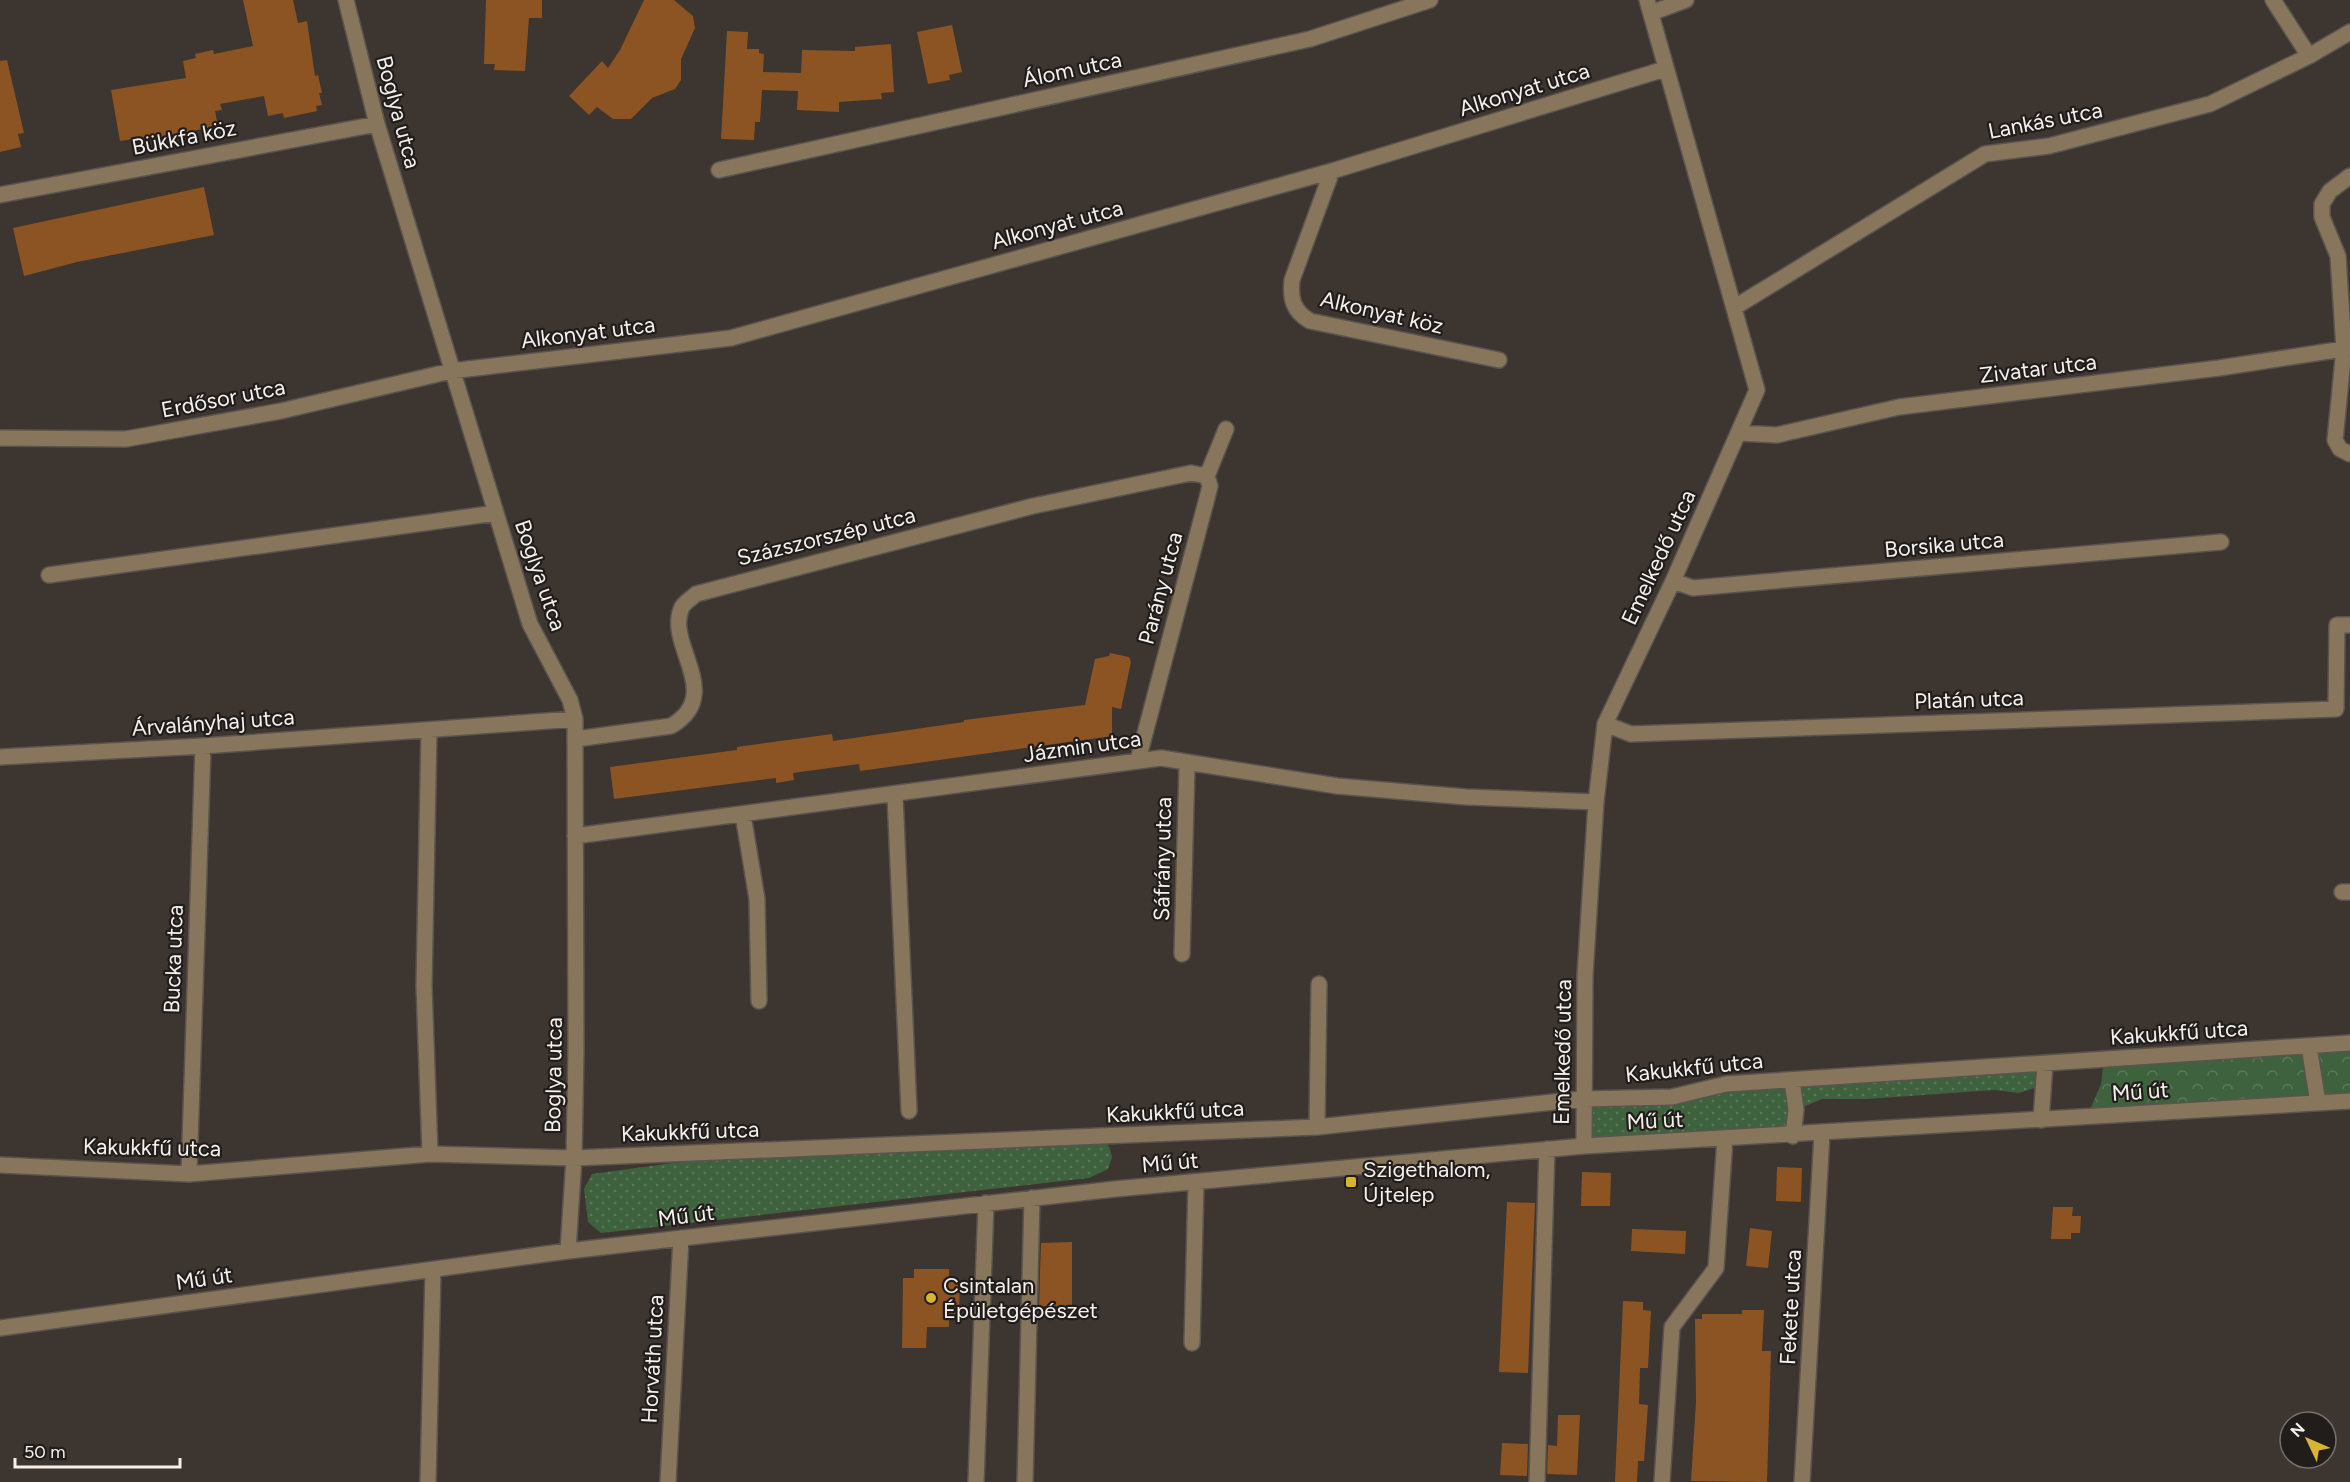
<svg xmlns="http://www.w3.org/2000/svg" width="2350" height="1482" font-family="Figtree,sans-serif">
  <defs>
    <pattern id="grass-dots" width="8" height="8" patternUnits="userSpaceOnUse" patternTransform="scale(1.5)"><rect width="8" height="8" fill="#3f623e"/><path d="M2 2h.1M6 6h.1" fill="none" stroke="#5b795a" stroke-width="1.8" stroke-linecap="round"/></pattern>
    <pattern id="forest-crowns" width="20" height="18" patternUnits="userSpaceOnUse" patternTransform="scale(1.5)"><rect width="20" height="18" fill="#3f623e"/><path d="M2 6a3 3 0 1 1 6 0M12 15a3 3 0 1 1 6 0" fill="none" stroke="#5b795a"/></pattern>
  </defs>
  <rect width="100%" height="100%" fill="#3d3530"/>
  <path fill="url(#grass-dots)" d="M2036 1064 2040 1073 2037 1087 2019 1093 1994 1090 1867 1099H1822L1796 1110 1785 1136 1584 1146 1582 1099 1672 1097 1726 1084Z
    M1098 1141 1109 1146 1112 1157 1108 1169 1089 1178 601 1233 588 1222 584 1189 592 1174 680 1162Z"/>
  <path fill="url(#forest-crowns)" d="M2350 1044V1101L2087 1117 2101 1084 2104 1060Z"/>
  <path fill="#8c5423" d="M243 0H293L298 23 307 21 315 76 318 75 322 93H319L322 105 316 106 317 111 284 118 283 113 268 116 264 96 220 104 222 110 215 111 218 126 151 139V136L120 141 111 90 186 78 183 61 196 58 195 54 213 50 214 54 253 46Z
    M486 0H542V18H529L525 71 494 70 495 64H484Z
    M644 0H674L693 16 695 28 681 59V80L675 89 652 98 631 119H613L597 107 589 115 569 96 602 61 608 68 620 50Z
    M952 25 962 72 949 75 950 80 928 84 917 32Z
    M727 31 748 32 747 49H759V53L764 54 763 72 801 73 802 50 855 51V47L891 44 894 92 881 93 882 99 839 102V112L797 110 798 91 762 90 760 122H755L754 140 721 139Z
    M7 60 24 133 18 134 21 147 0 152V61Z
    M204 187 214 235 77 262 24 276 13 228Z
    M1110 653 1129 657 1131 662 1121 709 1112 707V736L860 771 859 764 793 773 794 780 776 783V778L614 799 610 767 737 750V747L832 734 833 741 964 722V720L1085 705 1095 659 1109 656Z
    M1777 1167 1802 1168 1801 1202 1776 1201Z
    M1582 1172 1611 1173 1610 1206H1581Z
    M1507 1202 1535 1203 1528 1373 1499 1372Z
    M2053 1207H2073L2072 1216H2081L2080 1233H2071V1239H2051Z
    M1750 1228 1772 1231 1768 1268 1746 1266Z
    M1632 1229 1686 1231 1685 1254 1631 1251Z
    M1072 1242V1306H1039L1041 1243Z
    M914 1269H949V1280H960L959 1317 949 1316V1327H927L926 1348H902L903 1278H914Z
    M1623 1301 1643 1302V1310L1651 1311 1648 1368H1640L1639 1404 1648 1405 1644 1461H1638L1637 1482H1615Z
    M1742 1310H1764L1762 1351H1771L1767 1482 1691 1481 1696 1402 1695 1319H1702V1314H1742Z
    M1558 1415H1580L1577 1475 1547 1474 1548 1445 1557 1446Z
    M1502 1443 1528 1444 1527 1476 1500 1475Z"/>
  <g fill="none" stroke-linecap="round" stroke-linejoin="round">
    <g stroke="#5a534e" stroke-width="18">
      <path id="minor" d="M346 0 377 124 530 624 570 700 575 719 576 1050 574 1158 568 1251
        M2273 0 2309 56
        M1651 13 1686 0
        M719 170 1310 39 1430 0
        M1332 171 1292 280C1290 299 1293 311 1310 321L1499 360
        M2350 176 2330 191 2322 204V217L2338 256 2344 349 2335 440 2340 449 2350 454
        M0 195 377 124
        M1735 307 1985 154 2049 146 2210 104 2309 56 2350 32
        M1739 433 1777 435 1899 407 2219 368 2350 348
        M0 438 126 439 281 411 451 371 731 338 1332 171 1665 69
        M49 575 496 513
        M1673 581 1693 588 2221 542
        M1605 724 1631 734 2336 709 2337 625H2350
        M429 730 424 986 430 1154
        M576 739 671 726C726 694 664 644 682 607 685 602 692 598 696 594L1033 506 1191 473 1207 476
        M0 757 203 746 575 719
        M1138 760 1207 498 1210 486 1207 476 1226 429
        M895 796 909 1111
        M743 815 757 899 759 1001
        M575 836 1161 758 1337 786 1466 797 1596 802
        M2342 892H2350
        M1182 954 1187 765
        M2309 1046 2318 1103
        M1792 1080 1796 1110 1793 1136
        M2041 1120 2045 1064
        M1317 1127 1319 984
        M1584 1146 1585 975 1596 802 1605 724 1673 581 1757 390 1647 0
        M0 1165 189 1174 430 1154 574 1158 1317 1127 1582 1099 1672 1097 1726 1084 2350 1043
        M189 1174 203 746
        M0 1328 568 1251 1115 1189 1584 1146 2350 1101
        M1192 1343 1196 1182
        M428 1482 433 1270
        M668 1482 681 1238
        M976 1482 986 1203
        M1025 1482 1032 1198
        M1537 1482 1547 1149
        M1662 1482 1672 1327 1716 1268 1725 1139
        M1802 1482 1822 1134"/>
    </g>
    <use href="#minor" stroke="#87765c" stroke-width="15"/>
  </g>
  <g fill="#d7b434" stroke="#211d1b" stroke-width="2">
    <rect x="1345" y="1176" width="12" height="12" rx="3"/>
    <circle cx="931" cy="1298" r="6"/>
  </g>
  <g text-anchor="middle" stroke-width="4.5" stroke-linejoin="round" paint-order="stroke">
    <g font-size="22" fill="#f5f0ec" stroke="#211d1b">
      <text transform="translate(1072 69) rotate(-12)" y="8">Álom utca</text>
      <text transform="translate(1524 89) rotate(-17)" y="8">Alkonyat utca</text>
      <text transform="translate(399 112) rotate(75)" y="8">Boglya utca</text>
      <text transform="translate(2045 120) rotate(-11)" y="8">Lankás utca</text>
      <text transform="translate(184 137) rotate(-11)" y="8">Bükkfa köz</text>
      <text transform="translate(1057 224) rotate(-15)" y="8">Alkonyat utca</text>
      <text transform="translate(1382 312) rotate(13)" y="8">Alkonyat köz</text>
      <text transform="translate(588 332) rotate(-7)" y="8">Alkonyat utca</text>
      <text transform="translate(2038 368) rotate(-7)" y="8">Zivatar utca</text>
      <text transform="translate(223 398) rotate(-11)" y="8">Erdősor utca</text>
      <text transform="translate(826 536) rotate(-14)" y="8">Százszorszép utca</text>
      <text transform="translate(1944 544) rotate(-5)" y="8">Borsika utca</text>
      <text transform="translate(1658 557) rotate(-65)" y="8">Emelkedő utca</text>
      <text transform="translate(541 575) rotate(71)" y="8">Boglya utca</text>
      <text transform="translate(1160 588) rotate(-75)" y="8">Parány utca</text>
      <text transform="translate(1969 699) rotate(-2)" y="8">Platán utca</text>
      <text transform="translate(213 722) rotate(-4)" y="8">Árvalányhaj utca</text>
      <text transform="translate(1082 746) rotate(-8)" y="8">Jázmin utca</text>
      <text transform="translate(1162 859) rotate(-89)" y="8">Sáfrány utca</text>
      <text transform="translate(173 959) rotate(-88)" y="8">Bucka utca</text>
      <text transform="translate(2179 1032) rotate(-4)" y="8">Kakukkfű utca</text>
      <text transform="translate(1562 1052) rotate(-89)" y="8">Emelkedő utca</text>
      <text transform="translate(1694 1067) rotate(-6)" y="8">Kakukkfű utca</text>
      <text transform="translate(553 1075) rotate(-89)" y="8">Boglya utca</text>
      <text transform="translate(2140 1091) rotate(-4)" y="8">Mű út</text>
      <text transform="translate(1175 1111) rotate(-3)" y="8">Kakukkfű utca</text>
      <text transform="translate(1655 1120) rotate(-3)" y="8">Mű út</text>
      <text transform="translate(690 1131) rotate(-2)" y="8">Kakukkfű utca</text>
      <text transform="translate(152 1147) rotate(1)" y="8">Kakukkfű utca</text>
      <text transform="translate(1170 1162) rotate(-5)" y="8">Mű út</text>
      <text transform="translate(686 1215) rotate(-7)" y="8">Mű út</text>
      <text transform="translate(204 1278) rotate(-8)" y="8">Mű út</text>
      <text transform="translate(1790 1307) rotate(-87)" y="8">Fekete utca</text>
      <text transform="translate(652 1359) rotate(-87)" y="8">Horváth utca</text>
    </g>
    <g font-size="22" fill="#f5f0ec" stroke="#211d1b" text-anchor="start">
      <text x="1363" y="1177">Szigethalom,<tspan x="1363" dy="25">Újtelep</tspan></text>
      <text x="943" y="1293">Csintalan<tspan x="943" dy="25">Épületgépészet</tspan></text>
    </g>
  </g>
  <g transform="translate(2308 1440) rotate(314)"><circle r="28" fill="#211d1b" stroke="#76716f" stroke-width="1.5"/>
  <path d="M0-4.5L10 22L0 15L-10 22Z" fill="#d7b434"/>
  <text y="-9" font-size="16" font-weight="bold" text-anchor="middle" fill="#f5f0ec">N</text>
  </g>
  <path d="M15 1458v9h165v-9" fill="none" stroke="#f5f0ec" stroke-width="3"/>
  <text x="24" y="1458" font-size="18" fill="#f5f0ec" stroke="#211d1b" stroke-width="4.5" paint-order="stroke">50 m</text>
</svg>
